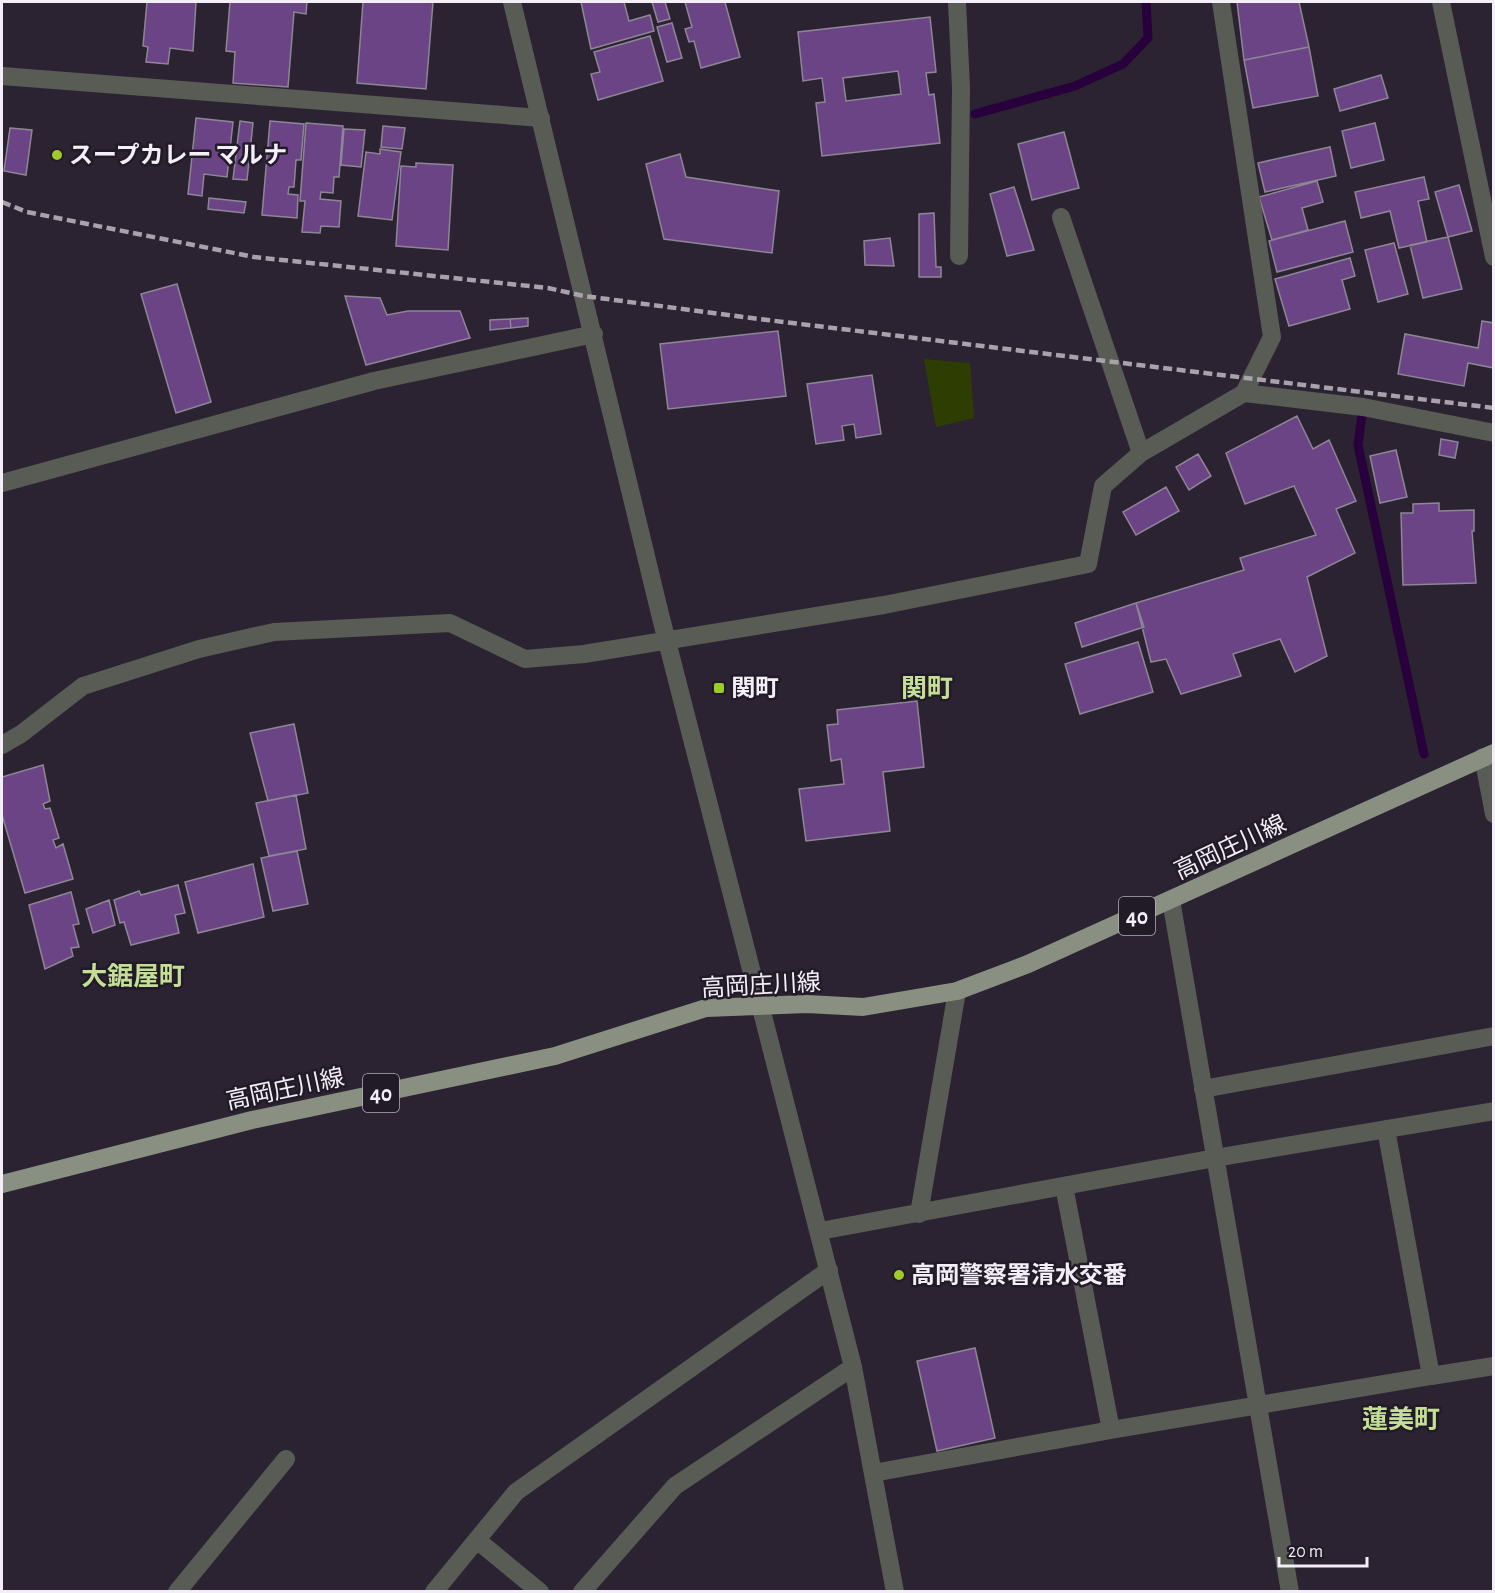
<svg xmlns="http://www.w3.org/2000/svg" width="1495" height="1593" font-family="'Alegreya Sans','Noto Sans JP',sans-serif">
  <rect width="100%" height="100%" fill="#2b2331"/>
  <path fill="#2e3e03" d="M924 359 970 363 974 418 936 427Z"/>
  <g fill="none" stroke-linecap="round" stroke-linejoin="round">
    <path stroke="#28003c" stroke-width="9" d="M975 114 1075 86 1123 64 1148 38 1146 2
      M1363 407 1358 445 1424 754"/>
  </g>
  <path fill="#6b4485" stroke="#8e8596" stroke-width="1.5" fill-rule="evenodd" d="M147 2H196L193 51 170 48 168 64 146 62 148 47 143 46Z
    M230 2H307L306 14 294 12 288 87 233 83 235 52 226 51Z
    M363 2H433L426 89 357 83Z
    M581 2H624L629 21 650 15 654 31 591 49Z
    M652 2H665L670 19 658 22Z
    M685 2H725L740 57 701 68 694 41 689 42 685 29 692 27Z
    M1237 2H1299L1309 47 1244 60Z
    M930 17 936 72 926 73 929 95 934 94 940 143 822 156 816 103 825 102 822 78 803 81 798 32ZM898 71 901 94 846 101 843 78Z
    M672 23 682 58 667 62 657 27Z
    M650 36 663 81 598 100 591 74 600 72 594 52Z
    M1309 47 1318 96 1253 108 1244 60Z
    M1381 75 1388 98 1340 111 1334 89Z
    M196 118 233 122 227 177 204 174 202 196 188 194Z
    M240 121 253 123 247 180 233 179Z
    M270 121 304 124 301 160H296L294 187H289L288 194 298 195 297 218 262 215Z
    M306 123 343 126 339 177H334L333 193 321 192 320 199 341 201 339 227 321 226 320 233 302 232 305 201H300Z
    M1375 123 1384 160 1351 168 1342 131Z
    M383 126 405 128 402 149 381 147Z
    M10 128 32 130 26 175 4 171Z
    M344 129 365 130 361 167 341 165Z
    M1064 132 1079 188 1032 200 1018 144Z
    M1330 147 1336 176 1265 192 1258 163Z
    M380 149 401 152 392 220 358 216 366 152 380 154Z
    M680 154 686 177 779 191 772 253 664 239 646 164Z
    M416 163 453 165 448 250 396 246 401 166 416 167Z
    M1424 177 1429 199 1418 201 1427 242 1399 248 1390 211 1361 218 1355 192Z
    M1317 181 1323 202 1302 208 1308 230 1272 240 1259 197Z
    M1459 185 1472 231 1448 237 1435 192Z
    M1014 187 1034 250 1007 256 990 194Z
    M209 198 246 202 244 213 208 209Z
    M934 213 936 267H941V277H919V214Z
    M1345 221 1353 252 1277 272 1269 241Z
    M1448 237 1462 289 1423 298 1410 245Z
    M890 238 894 266 865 265 864 241Z
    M1394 243 1408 294 1378 302 1365 250Z
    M1350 258 1355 276 1342 280 1350 309 1289 326 1275 279Z
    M177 284 211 402 176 413 141 294Z
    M345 296 380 298 387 315 408 311H460L470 338 366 365Z
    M528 318V326L511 328 510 319Z
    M510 319 511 328 490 330V320Z
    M1482 321 1494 323V368L1468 363 1464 386 1398 374 1405 334 1478 348Z
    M778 331 786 396 668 409 660 344Z
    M872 375 881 434 856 438 854 424 842 426 844 440 816 444 807 384Z
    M1297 416 1313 449 1329 440 1356 501 1336 509 1355 553 1307 577 1327 656 1295 672 1280 639 1233 654 1241 676 1181 694 1166 659 1151 662 1136 603 1244 570 1240 558 1316 535 1294 486 1245 504 1226 453Z
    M1441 439 1458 442 1455 458 1439 455Z
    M1396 450 1407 497 1380 503 1370 456Z
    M1198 454 1211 476 1189 490 1176 467Z
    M1166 487 1179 511 1136 535 1123 512Z
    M1439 503V511L1474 510V531H1472L1476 583 1403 585 1401 513H1413V504Z
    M1136 603 1144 627 1082 647 1075 623Z
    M1138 642 1153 692 1080 714 1065 664Z
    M917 701 924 767 883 772 890 831 806 841 799 789 844 784 841 759 831 761 827 725 838 724 837 710Z
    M294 724 308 793 268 801 250 733Z
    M43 765 50 801 43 804 45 809 50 808 59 838 53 840 56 848 63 844 73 879 25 893 2 815V777Z
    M296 795 306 849 269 856 256 803Z
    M297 851 308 904 273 911 261 858Z
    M253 864 264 917 198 933 185 882Z
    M178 885 185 913 175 915 179 933 131 945 124 922 120 923 114 900 139 891 141 895Z
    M71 892 79 924 73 925 79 947 71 948 73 956 45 969 29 905Z
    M109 900 115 925 93 933 86 909Z
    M975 1348 995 1438 937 1451 917 1361Z"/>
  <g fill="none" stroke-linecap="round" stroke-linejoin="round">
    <path stroke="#595c54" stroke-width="18" d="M512 2 660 614 853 1367 895 1592
      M957 2 961 88 959 256
      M1441 2 1494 257
      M2 76 541 118
      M1061 217 1141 453
      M1244 393 1363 407 1494 433
      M2 483 374 381 594 334
      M2 745 21 734 83 686 199 649 274 632 450 623 525 659 584 654 884 605 1088 564 1103 486 1141 453 1244 393 1272 337 1221 2
      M1483 757 1494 814
      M1171 900 1290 1592
      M1203 1089 1494 1036
      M919 1214 957 991
      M820 1231 1215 1158 1494 1111
      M1431 1376 1494 1366
      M1111 1430 1431 1376 1386 1129
      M873 1473 1111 1430 1064 1186
      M477 1540 540 1592
      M177 1592 286 1459
      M434 1592 516 1492 829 1270
      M582 1592 675 1486 853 1367"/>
    <path stroke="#8a9081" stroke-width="18" d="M2 1184 252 1120 555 1056 706 1008 807 1004 863 1007 957 991 1028 964 1494 753"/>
    <path stroke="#a8a2ad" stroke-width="4.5" stroke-dasharray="9 4.5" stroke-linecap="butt" d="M2 202 27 212 254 257 548 288 584 296 759 319 1494 408"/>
  </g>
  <g fill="#9fca2e" stroke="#211a27" stroke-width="2">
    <circle cx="57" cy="155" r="6"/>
    <rect x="713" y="682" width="12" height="12" rx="3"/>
    <circle cx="899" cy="1275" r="6"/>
  </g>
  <g text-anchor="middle" stroke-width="5" stroke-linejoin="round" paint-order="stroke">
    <g fill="#211a27" stroke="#b5aeb9" stroke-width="1.5">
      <rect x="1119" y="897" width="36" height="38" rx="4.5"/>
      <rect x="363" y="1074" width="36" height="38" rx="4.5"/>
    </g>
    <g font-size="22" font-weight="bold" fill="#f4eef8">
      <text x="1137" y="924">40</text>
      <text x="381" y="1101">40</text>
    </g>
    <g font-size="24" font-weight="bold" fill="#f4eef8" stroke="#211a27" text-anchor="start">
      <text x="69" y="163">スープカレー マルナ</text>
      <text x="731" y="696">関町</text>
      <text x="911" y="1283">高岡警察署清水交番</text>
    </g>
    <g font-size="24" fill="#f4eef8" stroke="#211a27">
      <text transform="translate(1230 847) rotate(-25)" y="8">高岡庄川線</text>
      <text transform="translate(761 985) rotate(-3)" y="8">高岡庄川線</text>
      <text transform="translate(285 1089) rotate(-12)" y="8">高岡庄川線</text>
    </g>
    <g font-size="26" font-weight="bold" fill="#c4de95" stroke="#211a27">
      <text x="927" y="697">関町</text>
      <text x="133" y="985">大鋸屋町</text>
      <text x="1401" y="1428">蓮美町</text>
    </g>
  </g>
  <rect width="1495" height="1593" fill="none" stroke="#f4eef8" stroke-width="6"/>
  <path d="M1279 1557v9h88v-9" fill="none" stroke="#f4eef8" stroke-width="3"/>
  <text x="1288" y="1557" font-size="18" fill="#f4eef8" stroke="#211a27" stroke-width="4.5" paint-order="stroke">20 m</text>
</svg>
